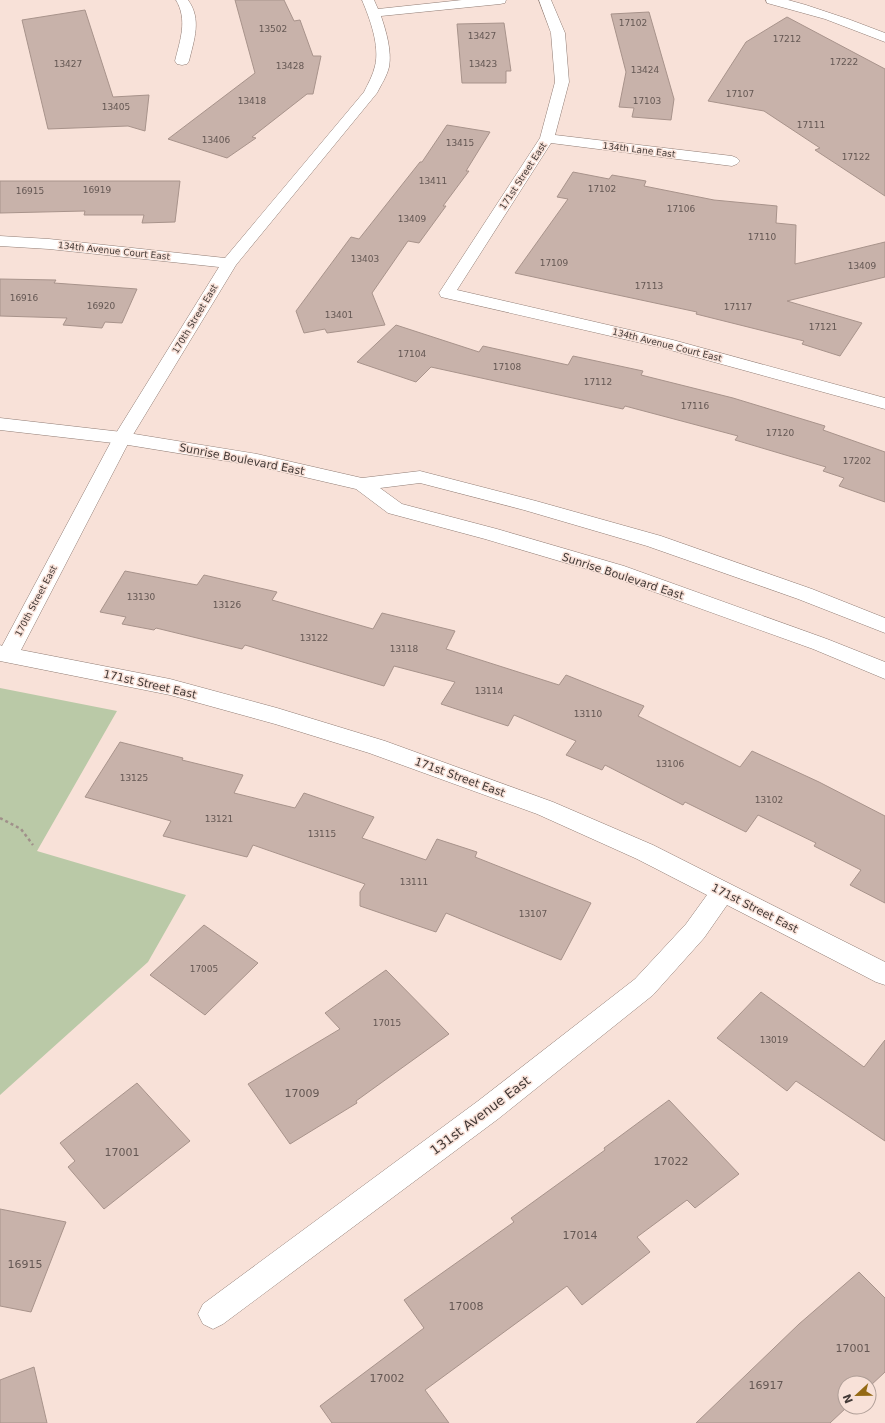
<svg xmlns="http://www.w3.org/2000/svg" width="885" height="1423" font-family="'DejaVu Sans',sans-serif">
  <rect width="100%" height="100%" fill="#f8e1d8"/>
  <path fill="#bac9a7" d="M0 688 117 711 37 851 186 895 148 962 0 1095Z"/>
  <path fill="#c8b2aa" stroke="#a8938b" d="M235 0H284L294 21 300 20 313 56H321L313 94H307L252 137 256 138 227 158 168 139 255 73Z
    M85 10 113 97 149 95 145 131 128 126 48 129 22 20Z
    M649 12 674 99 671 120 632 117 634 108 619 107 626 72 611 14Z
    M787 17 885 69V196L815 150 820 148 764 111 708 101 746 42Z
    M504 23 511 71H506V83H462L457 24Z
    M447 125 490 132 466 171H469L443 206H446L419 243 408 241 372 293 385 325 327 333 325 329 304 333 296 311 351 237 359 239 420 162H422Z
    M573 172 609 179 612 175 646 181 644 186 714 200 777 206 776 223 796 225 795 264 885 242V277L787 301 862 323 840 356 802 344 804 341 696 314 697 312 515 273 568 199 557 197Z
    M0 181H180L175 222 142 223 144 215H84L85 211 0 213Z
    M0 279 56 280 54 283 137 289 122 323 105 322 102 328 63 325 67 318 0 316Z
    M396 325 479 352 483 346 568 365 573 356 643 371 641 375 733 398 825 426 823 430 885 452V502L839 486 844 478 823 471 826 467 735 440 738 436 625 406 623 409 431 367 416 382 357 362Z
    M125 571 197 585 204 575 277 592 272 600 373 629 382 613 455 631 446 649 559 685 566 675 644 706 638 716 740 767 752 751 819 782 885 816V903L850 885 861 870 814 846 816 843 758 815 746 832 685 802 683 805 605 765 602 770 566 755 576 741 514 715 508 726 441 704 455 682 394 666 384 686 245 645 242 649 156 628 154 630 122 624 126 617 100 612Z
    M120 742 183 758 182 760 243 775 234 793 295 808 304 793 374 817 362 838 426 860 437 839 477 852 475 857 591 903 561 960 446 913 436 932 360 906V892L365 884 253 845 247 857 163 836 171 821 85 797Z
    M204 925 258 963 205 1015 150 975Z
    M386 970 449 1034 356 1101 357 1103 290 1144 248 1084 340 1029 325 1013Z
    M761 992 864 1067 885 1040V1141L796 1081 787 1091 717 1038Z
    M137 1083 190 1141 104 1209 68 1167 75 1161 60 1143Z
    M669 1100 739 1174 695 1208 687 1200 637 1237 650 1252 582 1305 567 1286 425 1390 449 1423H332L320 1406 424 1328 404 1300 514 1222 511 1218 605 1150 604 1148Z
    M0 1209 66 1222 31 1312 0 1306Z
    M859 1272 885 1298V1372L869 1387V1383H845V1407H847L830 1423H696L799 1324Z
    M34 1367 47 1423H0V1380Z"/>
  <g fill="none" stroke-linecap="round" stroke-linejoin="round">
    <g stroke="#917d75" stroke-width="1">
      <path id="minor" d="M176 0H188C202 19 194 40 189 61L187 64 182 65 177 64 175 61C180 40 188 20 176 0Z
        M362 0H374L378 9 462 0H506L505 3 500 4 381 16C386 31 392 51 389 67 387 76 381 85 377 93L236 265 131 438 21 650 170 679 277 708 385 741 553 802 653 845 885 962V985L876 982 727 905 704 938 653 995 498 1119 223 1324 213 1329 203 1324 198 1314 203 1304 478 1101 635 979 686 924 707 895 637 859 537 814 369 753 275 724 170 695 0 661V645L2 646 113 438 219 267 49 249 0 246V236L49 239 225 258 364 92C368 84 373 75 375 66 380 46 370 19 362 0Z
        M539 0H551L565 33 569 82 555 135 732 156 737 158 740 161 737 164 732 166 551 143 457 290 673 340 885 398V409L663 348 441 297 439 293 540 138 555 82 551 33Z
        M766 0H788L806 5 848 19 885 33V42L825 19 767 3Z"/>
    </g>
    <g stroke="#917d75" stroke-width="1">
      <path id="tertiary" d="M0 418 122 432 257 454 362 478 420 471 536 501 661 536 812 589 885 618V633L798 599 647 546 524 510 420 483 380 488 402 504 497 529 624 566 827 639 885 662V679L813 649 610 576 485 539 388 513 356 489 257 466 122 444 0 430Z"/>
    </g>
    <path stroke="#a0908a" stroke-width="2.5" stroke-dasharray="3 3" stroke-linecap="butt" d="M0 818 21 829 33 845"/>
    <use href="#minor" fill="#fff" fill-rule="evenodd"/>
    <use href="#tertiary" fill="#fff" fill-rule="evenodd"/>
  </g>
  <g text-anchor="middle" stroke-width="3" stroke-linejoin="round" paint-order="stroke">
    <g font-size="9" fill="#645753">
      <text x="633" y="26">17102</text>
      <text x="273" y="32">13502</text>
      <text x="482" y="39">13427</text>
      <text x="787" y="42">17212</text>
      <text x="844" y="65">17222</text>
      <text x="68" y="67">13427</text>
      <text x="483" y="67">13423</text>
      <text x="290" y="69">13428</text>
      <text x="645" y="73">13424</text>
      <text x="740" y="97">17107</text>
      <text x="252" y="104">13418</text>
      <text x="647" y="104">17103</text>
      <text x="116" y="110">13405</text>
      <text x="811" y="128">17111</text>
      <text x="216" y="143">13406</text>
      <text x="460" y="146">13415</text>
      <text x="856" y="160">17122</text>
      <text x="433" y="184">13411</text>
      <text x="602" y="192">17102</text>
      <text x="97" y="193">16919</text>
      <text x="30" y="194">16915</text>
      <text x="681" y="212">17106</text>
      <text x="412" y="222">13409</text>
      <text x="762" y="240">17110</text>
      <text x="365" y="262">13403</text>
      <text x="554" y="266">17109</text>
      <text x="862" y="269">13409</text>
      <text x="649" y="289">17113</text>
      <text x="24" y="301">16916</text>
      <text x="101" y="309">16920</text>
      <text x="738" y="310">17117</text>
      <text x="339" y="318">13401</text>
      <text x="823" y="330">17121</text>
      <text x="412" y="357">17104</text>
      <text x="507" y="370">17108</text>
      <text x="598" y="385">17112</text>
      <text x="695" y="409">17116</text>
      <text x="780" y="436">17120</text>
      <text x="857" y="464">17202</text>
      <text x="141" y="600">13130</text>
      <text x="227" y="608">13126</text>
      <text x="314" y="641">13122</text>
      <text x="404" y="652">13118</text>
      <text x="489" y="694">13114</text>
      <text x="588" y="717">13110</text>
      <text x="670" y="767">13106</text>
      <text x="134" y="781">13125</text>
      <text x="769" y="803">13102</text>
      <text x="219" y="822">13121</text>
      <text x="322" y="837">13115</text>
      <text x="414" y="885">13111</text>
      <text x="533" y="917">13107</text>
      <text x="204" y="972">17005</text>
      <text x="387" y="1026">17015</text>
      <text x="774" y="1043">13019</text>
    </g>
    <g font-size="9" fill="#423936" stroke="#f8e1d8">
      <text transform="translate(639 150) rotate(7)" y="3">134th Lane East</text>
      <text transform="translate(523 176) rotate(-57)" y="3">171st Street East</text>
      <text transform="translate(114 251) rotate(6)" y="3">134th Avenue Court East</text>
      <text transform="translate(195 319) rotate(-59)" y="3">170th Street East</text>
      <text transform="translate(667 345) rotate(14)" y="3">134th Avenue Court East</text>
      <text transform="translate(36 601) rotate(-62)" y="3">170th Street East</text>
    </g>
    <g font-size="11" fill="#423936" stroke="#f8e1d8">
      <text transform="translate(242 459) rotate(11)" y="4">Sunrise Boulevard East</text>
      <text transform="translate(623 576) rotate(18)" y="4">Sunrise Boulevard East</text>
      <text transform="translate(150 684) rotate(13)" y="4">171st Street East</text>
      <text transform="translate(460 777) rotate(20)" y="4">171st Street East</text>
      <text transform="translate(755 908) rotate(27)" y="4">171st Street East</text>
    </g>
    <g font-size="11" fill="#645753">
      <text x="302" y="1097">17009</text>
      <text x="122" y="1156">17001</text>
      <text x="671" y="1165">17022</text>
      <text x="580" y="1239">17014</text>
      <text x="25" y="1268">16915</text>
      <text x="466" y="1310">17008</text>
      <text x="853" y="1352">17001</text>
      <text x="387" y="1382">17002</text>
      <text x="766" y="1389">16917</text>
    </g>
    <g font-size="13" fill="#423936" stroke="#f8e1d8">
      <text transform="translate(480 1115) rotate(-37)" y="5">131st Avenue East</text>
    </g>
  </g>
  <g transform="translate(857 1395) rotate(248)"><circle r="19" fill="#f8e1d8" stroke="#af9e97"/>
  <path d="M0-3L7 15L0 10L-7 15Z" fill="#946914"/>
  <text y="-6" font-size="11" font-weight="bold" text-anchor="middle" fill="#423936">N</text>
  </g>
</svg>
